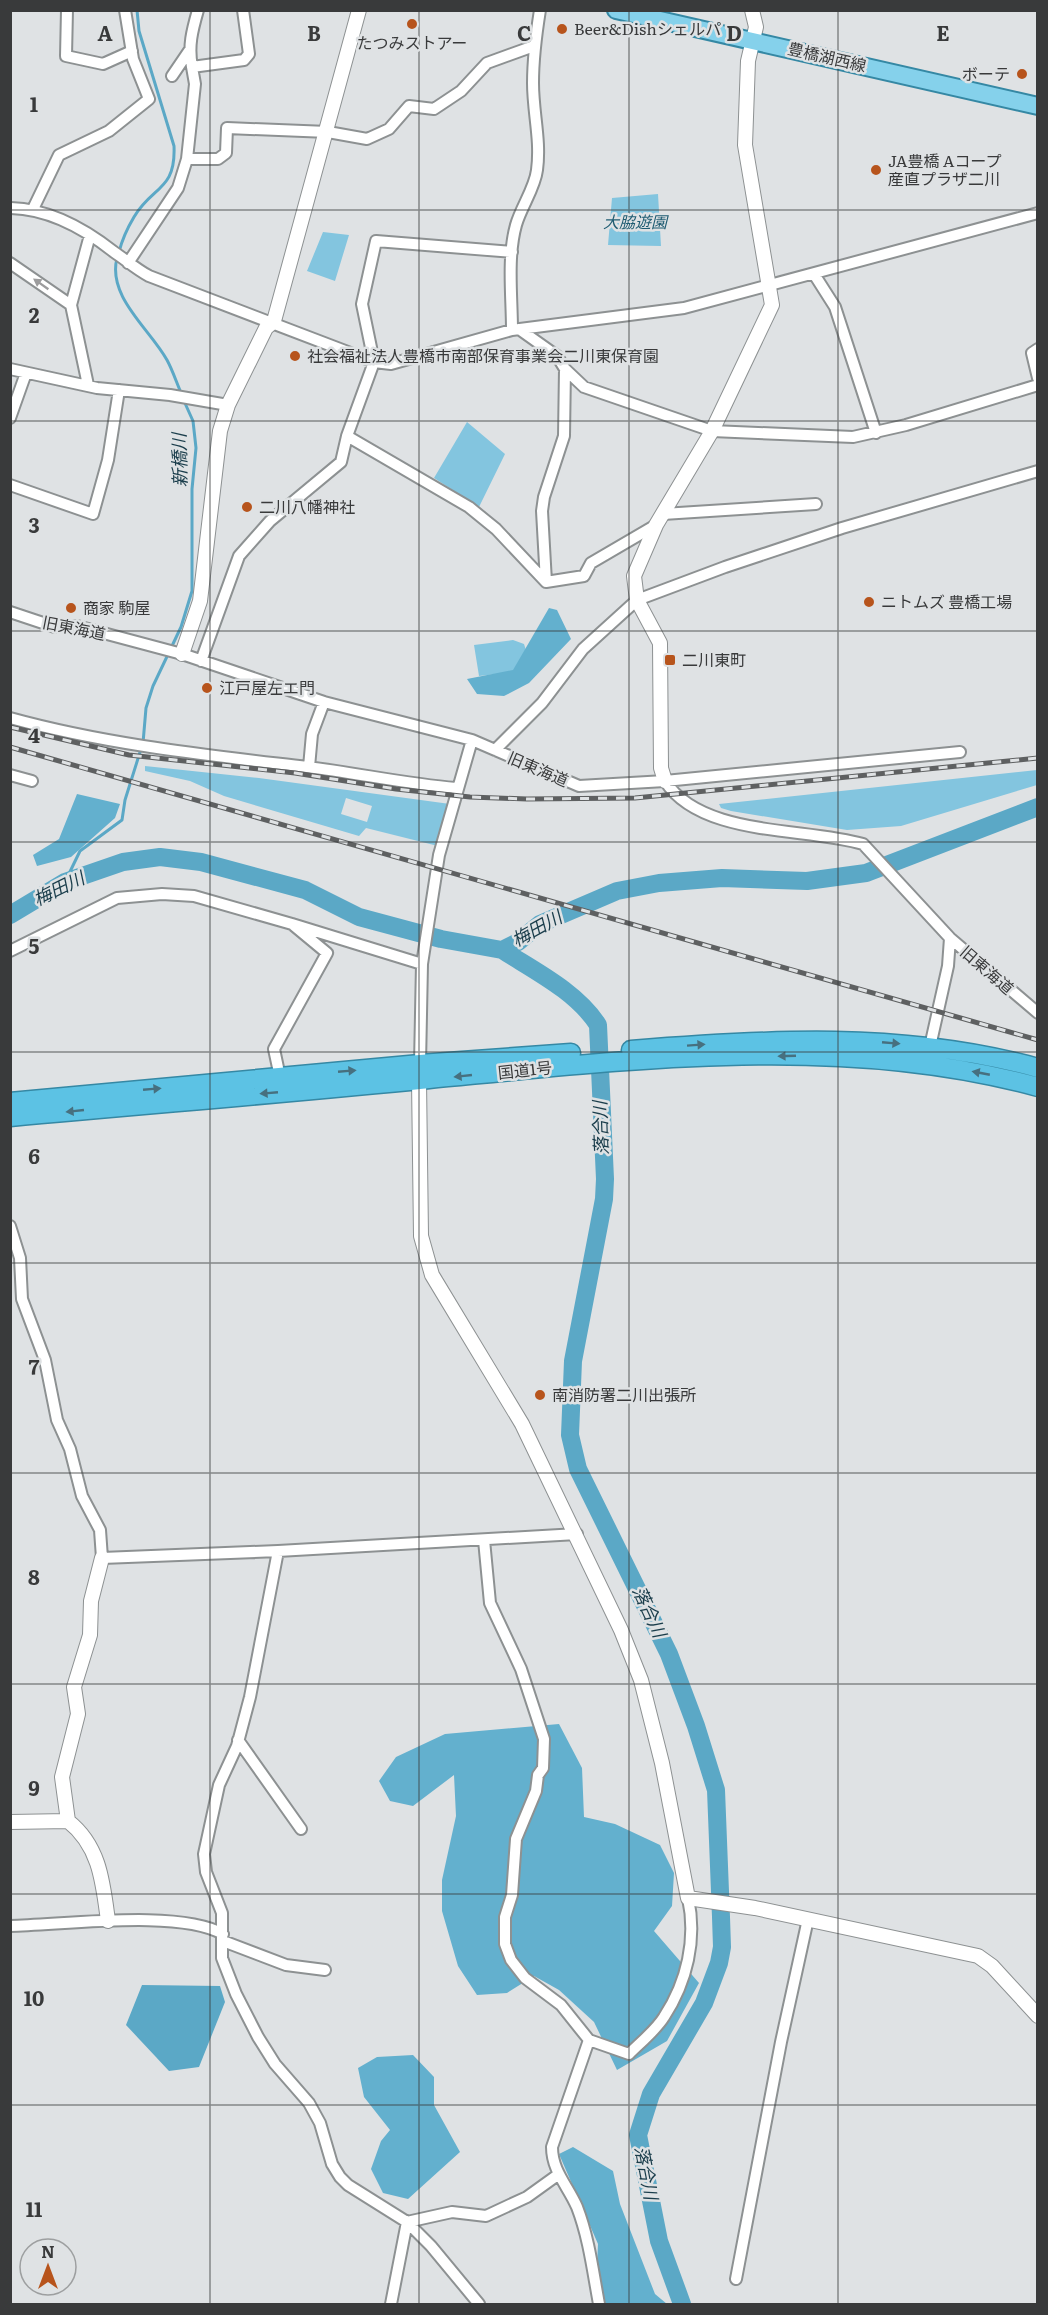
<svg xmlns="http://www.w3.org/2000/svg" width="1048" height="2315" font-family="Literata,'Noto Sans JP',serif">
  <rect width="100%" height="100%" fill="#dfe2e4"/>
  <path fill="#83c5df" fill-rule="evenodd" d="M658 194 661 246 608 245 612 198Z
    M323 232 349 235 335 281 307 271Z
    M467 422 505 454 479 507 434 478Z
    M513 640 524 644 529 660 522 671 479 676 474 645Z
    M145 766 259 778 450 804 438 846 366 828 359 836 224 796 190 781 145 771ZM346 798 372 806 367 822 341 814Z
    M1037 770V785L901 826 847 830 731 811 721 808 719 804Z"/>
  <path fill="#63b0ce" d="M549 608 557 610 571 639 529 683 504 696 477 694 467 679 513 670Z
    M77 794 120 804 115 818 71 857 37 866 33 855 59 839Z
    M559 1724 582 1768 584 1817 615 1824 660 1845 674 1873 672 1906 654 1931 699 1983 667 2041 617 2070 594 2022 559 1990 534 1976 507 1993 477 1995 458 1966 442 1911V1880L456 1816 454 1775 413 1806 390 1801 379 1781 396 1757 445 1734Z
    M413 2055 434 2077V2105L460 2152 408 2199 383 2193 371 2169 381 2141 390 2130 364 2097 358 2068 377 2057Z
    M573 2147 613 2171 620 2204 655 2294 667 2304H595L598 2244 559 2154Z"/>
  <path fill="#5ba8c6" d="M142 1985 220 1986 225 2002 199 2067 169 2071 126 2025Z"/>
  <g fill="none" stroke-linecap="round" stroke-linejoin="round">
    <path stroke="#5ba8c6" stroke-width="3" d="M119 252C122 240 128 227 134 217 152 186 176 191 174 146L139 31 137 10
      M117 258C107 297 150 329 167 360 173 371 177 384 182 395
      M143 743 146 708 153 686 181 627 192 591V489L196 448 193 421 184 401
      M65 882 80 851 122 820 125 800 141 749"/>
    <path stroke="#5ba8c6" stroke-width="18" d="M10 915 65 882 123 862 160 857 201 862 305 890 359 917 441 939 502 950 518 942 540 924 617 891 659 883 722 878 807 881 866 873 1038 807
      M502 950C535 971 577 992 598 1025L605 1179 604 1199 573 1361 570 1435 578 1469 669 1654 696 1726 716 1790 721 1917 722 1947 719 1963 704 2003 651 2094 638 2135 659 2241 682 2304"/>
    <g stroke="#8d9192" stroke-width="14">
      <path id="minor" d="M67 10 66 56 103 64 132 51
        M192 67C188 46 192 31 198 10
        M172 76 189 51
        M187 159H218L226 153 227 128 328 132 367 139 389 129 409 106 434 109 461 91 487 63 534 46
        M11 208C48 209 85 229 114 252 126 260 136 269 149 276L374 362 391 364 512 330 684 308 1038 213
        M33 209 59 155 109 131 149 99 133 59 125 10
        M10 263 71 305
        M128 263 178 188 187 159 195 84 192 67 244 60 249 54 243 10
        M814 274 835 307 876 433
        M519 329 557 356 565 369 584 387 712 431 853 437 906 425 1038 385
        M512 330C512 297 507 257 516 225 521 207 535 188 537 170 541 140 533 113 533 83 533 59 536 35 540 10
        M1038 349 1032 353 1038 378
        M10 369 97 388 170 395 228 405
        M88 385 71 305 90 235
        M10 418 26 373
        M347 436 374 362 362 304 376 241 512 252
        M10 485 93 514 108 460 119 390
        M663 514 816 504
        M546 582 542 511 544 497 564 436 565 369
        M10 612 55 627 77 626 182 654 324 702 472 740 579 786 665 781 960 752
        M201 661 239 556 270 521 341 462 347 436 469 507 496 529 546 582 584 576 591 563 656 525
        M10 718C108 745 207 755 307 767 357 773 406 784 456 788
        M495 750 542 703 583 649 637 600 725 567 842 528 1038 471
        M309 767 312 734 324 702
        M10 775 32 781
        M665 781C701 837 804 827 863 844L950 938 1038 1013
        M10 951 117 898 162 894 194 896 292 924
        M422 964 439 855 472 740
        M929 1051 948 966 950 938
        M280 1077 274 1049 327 953 292 924 422 964 420 1064
        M10 1226 20 1258 22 1299 45 1360 57 1420 70 1449 82 1496 100 1530 102 1558 278 1551 577 1534
        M484 1540 490 1603 521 1669 544 1739 543 1768 538 1775 536 1791 516 1839 512 1895 505 1917V1944L511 1960 525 1978 561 2005 589 2040 629 2054C641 2042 656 2030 664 2017 687 1982 697 1939 688 1898
        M278 1551 250 1697 237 1746 219 1785 204 1854 206 1872 222 1913V1958L236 1994 258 2037 275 2064 309 2103 320 2123 332 2164 340 2177 348 2185 407 2222 431 2246 479 2304
        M238 1740 301 1829
        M10 1926C64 1925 179 1909 223 1934
        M223 1941 286 1965 325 1970
        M589 2040 552 2147C552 2171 568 2186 577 2207 589 2238 593 2272 599 2304
        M407 2222 452 2212 486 2216 527 2197 559 2174
        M736 2279 781 2042 808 1919
        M391 2304 407 2222"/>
    </g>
    <g stroke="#8d9192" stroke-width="16">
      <path id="tertiary" d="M182 654 200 601 220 431 228 405 266 328 274 321 359 10
        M665 781 661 768 660 643 637 600 634 576 656 525 712 431 772 305 745 145 748 61 756 27 752 10
        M419 1080 421 1236 432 1275 522 1424 621 1630 641 1680 662 1763 688 1898 755 1908 978 1956 992 1966 1038 2016
        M102 1558 91 1601 90 1635 74 1687 78 1714 62 1777 68 1821C100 1846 103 1883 108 1921
        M10 1822 68 1821"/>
    </g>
    <g stroke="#3588a4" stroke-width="20">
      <path id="primary" d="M616 10 1038 106"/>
    </g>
    <g stroke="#3588a4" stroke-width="21">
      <path id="trunk" d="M631 1050C767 1039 904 1031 1038 1068
        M10 1102 420 1064 571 1053
        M10 1117C150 1104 290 1093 429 1079 628 1060 843 1033 1038 1087"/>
    </g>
    <use href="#minor" stroke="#fff" stroke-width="10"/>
    <use href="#tertiary" stroke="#fff" stroke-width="14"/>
    <use href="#primary" stroke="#85d1eb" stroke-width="16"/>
    <use href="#trunk" stroke="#5cc2e4" stroke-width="18"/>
    <g stroke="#5e6061" stroke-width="5">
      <path id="rail" d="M10 727 129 755 295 773 396 789 470 797 527 799 635 798 1038 758
        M10 747 1038 1040"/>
    </g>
    <use href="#rail" stroke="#dfe2e4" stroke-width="3" stroke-dasharray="9" stroke-linecap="butt"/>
  </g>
  <defs><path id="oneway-solid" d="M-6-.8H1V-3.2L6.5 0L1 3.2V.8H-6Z" transform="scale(1.5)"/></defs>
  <use fill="#9c9c9d" href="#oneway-solid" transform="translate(41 284) rotate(-145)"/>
  <g fill="#47707f">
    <use href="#oneway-solid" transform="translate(891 1043) rotate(5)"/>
    <use href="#oneway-solid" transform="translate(696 1045) rotate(-4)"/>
    <use href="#oneway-solid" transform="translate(787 1056) rotate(178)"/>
    <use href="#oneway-solid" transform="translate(347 1071) rotate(-5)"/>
    <use href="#oneway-solid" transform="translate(981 1073) rotate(-169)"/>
    <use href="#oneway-solid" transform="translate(463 1076) rotate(174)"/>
    <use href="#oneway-solid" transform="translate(152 1089) rotate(-5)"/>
    <use href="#oneway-solid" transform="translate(269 1093) rotate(175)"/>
    <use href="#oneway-solid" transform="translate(75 1111) rotate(174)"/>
  </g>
  <path fill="none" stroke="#393a3b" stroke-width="1.5" stroke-opacity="0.55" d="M210 10V2304M419 10V2304M629 10V2304M838 10V2304M10 210H1038M10 421H1038M10 631H1038M10 842H1038M10 1052H1038M10 1263H1038M10 1473H1038M10 1684H1038M10 1894H1038M10 2105H1038"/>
  <g fill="#b7541c" stroke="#dfe2e4" stroke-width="2">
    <circle cx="412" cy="24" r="6"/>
    <circle cx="562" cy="29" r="6"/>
    <circle cx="1022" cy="74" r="6"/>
    <circle cx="876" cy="170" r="6"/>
    <circle cx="295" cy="356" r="6"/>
    <circle cx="247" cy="507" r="6"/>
    <circle cx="869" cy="602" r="6"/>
    <circle cx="71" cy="608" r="6"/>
    <rect x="664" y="654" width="12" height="12" rx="3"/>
    <circle cx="207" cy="688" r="6"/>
    <circle cx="540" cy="1395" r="6"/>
  </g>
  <g text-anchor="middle" stroke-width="5" stroke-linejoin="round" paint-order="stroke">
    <g font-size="16" fill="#393a3b" stroke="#dfe2e4" text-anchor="start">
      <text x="574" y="35">Beer&amp;Dishシェルパ</text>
      <text x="412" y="49" text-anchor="middle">たつみストアー</text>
      <text x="1010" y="80" text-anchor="end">ボーテ</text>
      <text x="888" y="167">JA豊橋 Aコープ<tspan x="888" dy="18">産直プラザ二川</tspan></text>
      <text x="307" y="362">社会福祉法人豊橋市南部保育事業会二川東保育園</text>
      <text x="259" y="513">二川八幡神社</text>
      <text x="881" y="608">ニトムズ 豊橋工場</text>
      <text x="83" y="614">商家 駒屋</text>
      <text x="682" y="666">二川東町</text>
      <text x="219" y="694">江戸屋左エ門</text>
      <text x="552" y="1401">南消防署二川出張所</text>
    </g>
    <g font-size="16" fill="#393a3b" stroke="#dfe2e4">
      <text transform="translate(827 57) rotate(13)" y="6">豊橋湖西線</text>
      <text transform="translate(74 628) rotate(11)" y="6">旧東海道</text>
      <text transform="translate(538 769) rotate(23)" y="6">旧東海道</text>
      <text transform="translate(987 970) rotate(41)" y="6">旧東海道</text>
      <text transform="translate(525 1070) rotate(-6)" y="6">国道1号</text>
    </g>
    <g font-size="16" font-style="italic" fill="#1f5c72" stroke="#dfe2e4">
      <text x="635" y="228">大脇遊園</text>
    </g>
    <g font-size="18" font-style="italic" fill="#1a3d4b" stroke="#dfe2e4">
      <text transform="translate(180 460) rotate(-91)" y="6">新橋川</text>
      <text transform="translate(59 889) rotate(-26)" y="6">梅田川</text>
      <text transform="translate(537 929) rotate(-29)" y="6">梅田川</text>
      <text transform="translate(601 1128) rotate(-92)" y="6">落合川</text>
      <text transform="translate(649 1612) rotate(65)" y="6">落合川</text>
      <text transform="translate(646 2173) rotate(79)" y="6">落合川</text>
    </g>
  </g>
  <g font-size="20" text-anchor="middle" font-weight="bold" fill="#393a3b" stroke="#dfe2e4" stroke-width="5" stroke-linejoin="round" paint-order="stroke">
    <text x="105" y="41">A</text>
    <text x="314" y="41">B</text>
    <text x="524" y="41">C</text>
    <text x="734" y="41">D</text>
    <text x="943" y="41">E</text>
    <text x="34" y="112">1</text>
    <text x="34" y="323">2</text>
    <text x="34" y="533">3</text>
    <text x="34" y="743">4</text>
    <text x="34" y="954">5</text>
    <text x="34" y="1164">6</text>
    <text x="34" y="1375">7</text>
    <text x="34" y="1585">8</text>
    <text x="34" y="1796">9</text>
    <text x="34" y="2006">10</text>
    <text x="34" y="2217">11</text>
  </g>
  <rect width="1048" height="2315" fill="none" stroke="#393a3b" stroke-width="24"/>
  <g transform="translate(48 2267)"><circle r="28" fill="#dfe2e4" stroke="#9d9fa0" stroke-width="1.5"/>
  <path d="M0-4.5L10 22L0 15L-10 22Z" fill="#b7541c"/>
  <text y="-9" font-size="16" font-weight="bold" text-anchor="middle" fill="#393a3b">N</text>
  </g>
</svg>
